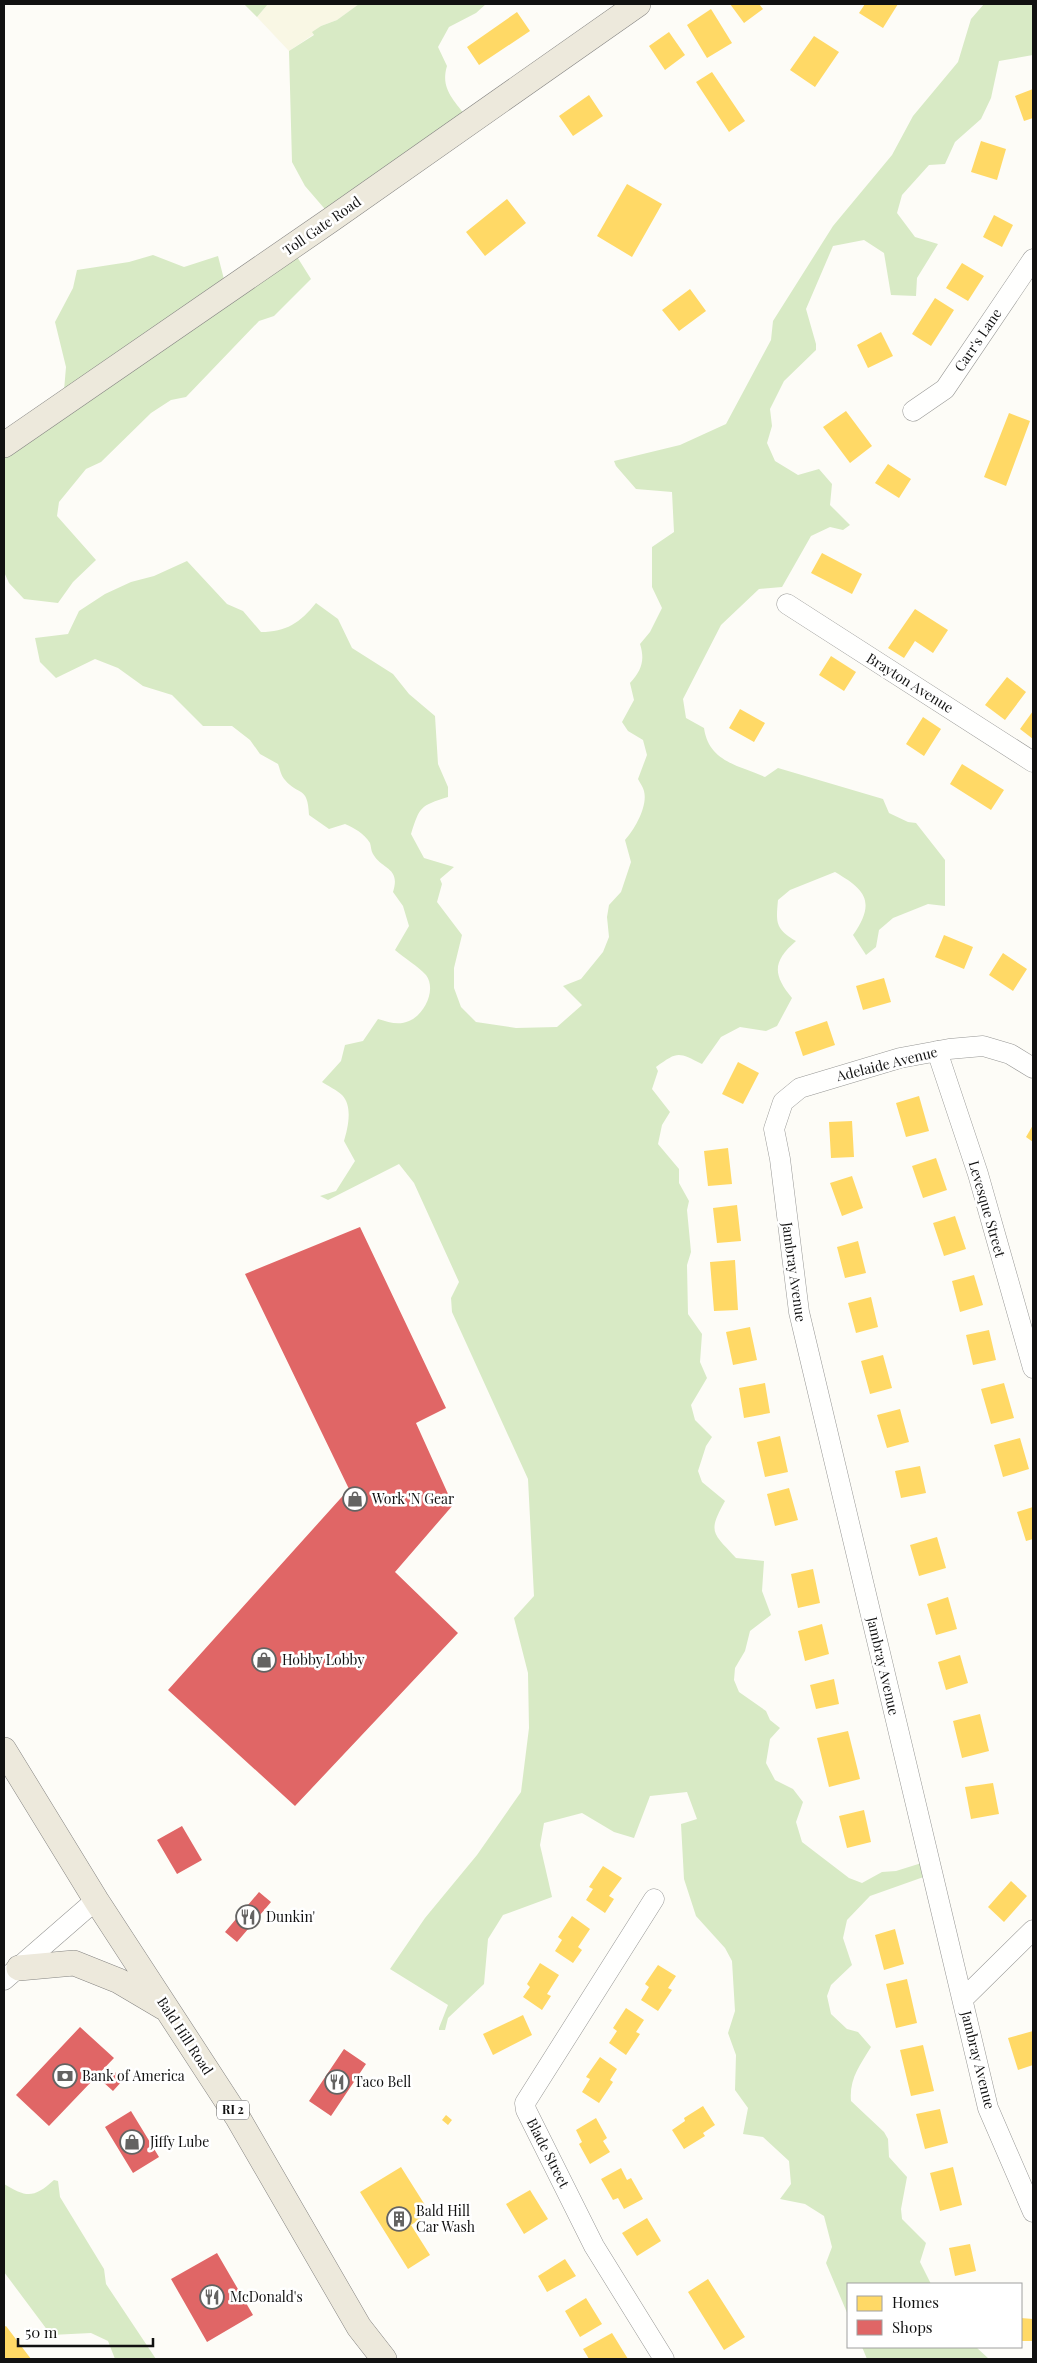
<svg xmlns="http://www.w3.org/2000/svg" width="1037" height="2363" font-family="'Playfair Display',serif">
  <rect width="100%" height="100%" fill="#fdfcf7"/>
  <path fill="#f9f7e4" d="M268 4H359L337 20 321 26 313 32 314 34 289 51 257 17Z"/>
  <path fill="#d8eac5" d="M244 4H268L257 17Z
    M359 4H486L476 13 449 27 438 47 447 66C440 89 454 100 467 118L330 215 305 186 292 162 289 51 314 35 312 32 321 26 337 20Z
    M984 4H1033V55L999 61 991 98 981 119 955 142 945 164 929 165 902 195 897 213 915 237 938 244 917 278 916 296 891 295 884 253 864 240 833 246 806 309 816 344V350L784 381 770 409 772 426 767 443 775 461 798 475 819 469 832 484 830 505 850 525 843 530 830 527 811 536 782 587 759 589 721 625 683 699 686 718 704 728C709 762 738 765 765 777L778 768 883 799 889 813 908 822 916 823 945 860V906L928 904 893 918 879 930 876 947 866 955 853 935C876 902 866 890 835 872L790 890 778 900C776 922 775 929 796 941 773 961 772 974 792 998L777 1026 766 1031 740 1027 721 1037 702 1064C678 1052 678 1051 656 1067L658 1071 652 1089 670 1112 662 1125 658 1144 679 1169V1183L689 1201 687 1210 691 1252 687 1265 688 1314 702 1334 700 1362 707 1378 691 1405 695 1420 712 1437 706 1446 698 1471 702 1482 725 1501C707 1533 713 1533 736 1558L764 1561 762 1591 771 1615 750 1631 745 1651 735 1668 734 1680 739 1692 766 1711 770 1720 780 1728 770 1739 766 1763 775 1780 793 1789 803 1802 796 1822 802 1842 849 1878 862 1883 882 1872 896 1871 928 1861 932 1874 870 1896 847 1920 843 1938 852 1965 831 1985 827 1996 831 2014 847 2029 858 2032 871 2047C860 2065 849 2079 851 2101L884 2132 888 2139 889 2157 907 2177 901 2209 902 2219 926 2243 920 2262 931 2284H848V2315L826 2263 832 2247 824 2216 805 2204 780 2199 791 2184 789 2161 763 2137 743 2134 748 2108 735 2090 736 2055 728 2033 735 2011 732 1961 725 1948 696 1916 684 1879 681 1824 697 1819 687 1792 650 1796 634 1838 614 1832 582 1813 544 1823 540 1845 552 1897 503 1915 488 1939 484 1984 448 2018 445 2030H439V2028L448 2005 390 1969 425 1918 477 1855 521 1792 529 1728 528 1673 514 1618 534 1596 528 1479 452 1312 451 1298 459 1282 414 1183 399 1164 328 1200 320 1196 336 1191 355 1161 344 1141C348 1128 353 1106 342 1095 337 1090 328 1086 322 1082L341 1061 345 1045 363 1041 378 1019C389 1022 398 1026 409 1021 424 1015 437 990 426 975 418 966 404 958 395 950L409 926 403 906 393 892C401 867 382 870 373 854 371 851 371 846 370 843 364 833 354 828 345 824L329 829 309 815C308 785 298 796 285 780 281 776 280 769 278 764L260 754 250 740 232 726H203L172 695 143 686 118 668 95 659 56 678 40 662 35 638 68 634 79 611 105 594 131 582 154 576 187 561 227 604 243 611 261 632C286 632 300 623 316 603L338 619 352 648 393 674 409 694 435 716 438 764 448 787V797C420 806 420 806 411 834L424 858 454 867 440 879 442 884 437 902 462 935 454 968V988L461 1007 476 1022 516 1028 557 1027 582 1005 563 986 581 979 603 952 609 937 607 917 609 905 621 892 631 862 625 840C635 829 648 806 644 791 643 787 640 783 638 779L647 755 643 740 628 731 622 722 634 700 630 683C642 670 645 660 640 644L650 632 662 608 652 587V547L674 532 672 492 636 489 616 466 614 461 680 445 726 424 771 340 773 321 833 226 892 155 913 116 958 62 971 19Z
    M289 244 311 279 274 316 259 321 186 397 171 400 151 413 101 462 86 469 59 502 57 516 96 560 73 582 58 603 24 599 9 583 4 572V443L63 402 66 367 55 322 73 288 77 270 129 262 153 255 184 267 218 256 226 287Z
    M54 2180 58 2181 60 2197 104 2269 106 2284 156 2359H115L108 2341 91 2333 51 2335 4 2272V2184C27 2198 34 2198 54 2180Z
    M862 2347H976L989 2359H867Z"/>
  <path fill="#ffd966" d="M730 4H759L763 9 744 23Z
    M865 4H898L883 28 859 13Z
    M711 9 732 43 707 58 687 25Z
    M517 12 530 31 479 65 467 47Z
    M669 32 685 55 665 70 649 46Z
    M814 36 839 52 815 87 790 70Z
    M712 72 745 121 729 132 696 82Z
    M1033 89V118L1024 121 1015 96Z
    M589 95 603 116 573 136 559 116Z
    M981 141 1006 149 997 180 971 172Z
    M627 184 662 204 632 257 597 236Z
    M507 199 526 223 485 256 466 232Z
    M994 215 1013 225 1002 247 983 237Z
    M962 263 984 276 968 301 946 288Z
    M690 289 706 311 679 331 662 310Z
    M935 298 954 310 931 346 912 334Z
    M881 332 893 356 868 368 857 345Z
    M846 411 872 446 850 463 823 427Z
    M1009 413 1030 421 1006 486 984 477Z
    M888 464 911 479 899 498 875 483Z
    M822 553 862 574 852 594 811 573Z
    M915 609 948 630 933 653 915 641 904 658 888 648Z
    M831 656 856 672 844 691 819 675Z
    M1007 677 1026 692 1005 720 985 705Z
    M740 709 765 723 754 742 729 728Z
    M1033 711V739L1020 729Z
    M923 717 941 729 924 756 906 744Z
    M962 764 1004 790 991 810 950 784Z
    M944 935 973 947 964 969 935 957Z
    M1003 953 1027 969 1013 991 989 975Z
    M884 978 891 1002 863 1010 856 986Z
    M827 1021 835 1045 803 1056 795 1032Z
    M738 1062 759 1073 743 1104 722 1094Z
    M919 1096 929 1131 906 1137 896 1103Z
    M852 1121 854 1157 831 1158 829 1122Z
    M1033 1125V1142L1026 1137Z
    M728 1148 732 1184 708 1186 704 1151Z
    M936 1158 947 1190 923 1198 912 1166Z
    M852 1176 863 1208 842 1216 830 1183Z
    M737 1205 741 1241 717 1243 713 1208Z
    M955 1216 966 1249 944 1256 933 1223Z
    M858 1241 866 1273 845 1278 837 1247Z
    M735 1260 738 1310 714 1311 710 1262Z
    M974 1275 983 1305 960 1312 952 1281Z
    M871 1297 878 1327 856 1333 848 1303Z
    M750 1327 757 1360 733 1365 726 1332Z
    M989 1330 996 1360 973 1365 966 1335Z
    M883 1355 892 1388 870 1394 861 1361Z
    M765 1383 770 1413 744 1418 739 1388Z
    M1004 1383 1014 1418 991 1424 981 1389Z
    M900 1409 909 1442 887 1448 877 1415Z
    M780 1436 788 1472 765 1477 757 1442Z
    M1020 1438 1029 1469 1003 1477 994 1445Z
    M920 1466 926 1493 901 1498 895 1471Z
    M789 1488 798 1520 775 1526 767 1494Z
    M1033 1507V1539L1026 1541 1017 1512Z
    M937 1537 946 1568 919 1576 910 1545Z
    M813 1569 820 1603 798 1608 791 1574Z
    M948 1597 957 1629 936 1635 927 1604Z
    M822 1624 829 1654 805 1661 798 1631Z
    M960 1655 968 1683 946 1690 938 1662Z
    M834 1679 839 1704 816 1709 810 1685Z
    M980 1714 989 1751 962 1758 953 1721Z
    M848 1731 860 1779 829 1787 817 1738Z
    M993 1783 999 1814 971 1819 965 1787Z
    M864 1810 871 1842 847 1848 839 1816Z
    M603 1866 622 1878 609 1896 614 1899 605 1913 586 1900 593 1889 589 1887Z
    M1011 1881 1027 1896 1004 1922 988 1907Z
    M572 1916 590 1929 578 1947 582 1950 573 1963 555 1951 562 1940 558 1937Z
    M895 1929 904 1964 884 1970 875 1935Z
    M540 1963 559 1975 547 1994 551 1996 542 2010 523 1997 530 1987 527 1984Z
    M658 1965 676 1976 668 1988 672 1990 658 2011 641 2000 649 1987 645 1984Z
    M907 1979 917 2023 896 2028 886 1984Z
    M626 2008 644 2020 636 2032 640 2034 626 2055 609 2043 617 2031 613 2028Z
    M523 2015 532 2035 493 2055 483 2034Z
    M1033 2031V2065L1018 2070 1008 2038Z
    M923 2045 934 2091 911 2096 900 2050Z
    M600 2057 617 2069 610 2080 613 2082 599 2103 582 2092 590 2079 586 2077Z
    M703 2106 715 2125 703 2133 705 2136 684 2149 672 2130 685 2121 684 2118Z
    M940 2109 948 2143 925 2149 916 2114Z
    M446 2115 452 2120 448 2125 442 2120Z
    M596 2118 607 2138 603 2141 610 2152 590 2164 579 2144 582 2142 576 2130Z
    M401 2167 430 2213 411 2225 430 2255 408 2269 360 2192Z
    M953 2167 962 2205 940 2211 930 2173Z
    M621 2168 627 2180 631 2178 643 2199 624 2209 618 2198 613 2200 601 2179Z
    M530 2190 548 2219 524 2234 506 2204Z
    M647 2218 661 2241 637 2256 622 2233Z
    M970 2244 976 2271 955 2276 949 2248Z
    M565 2259 576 2276 547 2292 538 2276Z
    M708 2279 745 2337 724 2350 688 2292Z
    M586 2298 602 2324 580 2337 565 2311Z
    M1021 2318 1033 2319V2341H1021Z
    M6 2326 31 2359H4V2327Z
    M612 2333 628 2359H589L583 2349Z"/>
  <path fill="#e06666" d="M360 1227 446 1408 416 1423 453 1505 395 1572 458 1633 295 1806 168 1690 349 1489 245 1274Z
    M182 1826 202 1860 177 1874 157 1840Z
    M259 1892 271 1902 237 1942 225 1932Z
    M80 2027 114 2058 49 2126 16 2095Z
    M344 2049 366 2064 331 2116 309 2101Z
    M114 2071 123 2080 113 2091 103 2082Z
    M131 2111 159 2157 133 2173 105 2127Z
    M217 2253 253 2315 207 2342 171 2279Z"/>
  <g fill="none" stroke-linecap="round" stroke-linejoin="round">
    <g stroke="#979795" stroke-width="21">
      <path id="minor" d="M913 411 945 389 1033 259
        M787 604 1033 762
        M937 1051 978 1174 1033 1368
        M1033 1068 1010 1054 983 1046 949 1049 900 1058 800 1088 783 1102 774 1129 780 1159 799 1312 951 1952 988 2108 1033 2212
        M654 1899 525 2103 526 2110 594 2246 664 2359
        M4 1980 96 1900
        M963 1999 1033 1930"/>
    </g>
    <g stroke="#858482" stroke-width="26">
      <path id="major" d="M4 445 332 219 638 4
        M4 1750 96 1900 238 2118 359 2327 384 2359
        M19 1968 74 1963 119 1981 163 2007"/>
    </g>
    <use href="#minor" stroke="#fffffe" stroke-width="20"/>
    <use href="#major" stroke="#ede9dc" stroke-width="25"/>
  </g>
  <defs>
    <g id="shop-ring" transform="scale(1.25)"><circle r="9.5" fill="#fff" stroke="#646362" stroke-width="1.5"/><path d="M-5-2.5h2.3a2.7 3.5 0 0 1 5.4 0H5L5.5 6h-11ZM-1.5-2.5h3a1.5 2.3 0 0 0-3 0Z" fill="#646362"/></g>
    <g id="restaurant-ring" transform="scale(1.25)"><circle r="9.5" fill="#fff" stroke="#646362" stroke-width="1.5"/><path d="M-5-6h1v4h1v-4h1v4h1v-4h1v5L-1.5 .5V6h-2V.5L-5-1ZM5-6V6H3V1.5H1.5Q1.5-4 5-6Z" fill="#646362"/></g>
    <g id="bank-ring" transform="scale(1.25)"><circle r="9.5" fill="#fff" stroke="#646362" stroke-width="1.5"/><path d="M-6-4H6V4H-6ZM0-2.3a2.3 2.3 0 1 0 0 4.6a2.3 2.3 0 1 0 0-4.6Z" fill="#646362"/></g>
    <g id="building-ring" transform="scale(1.25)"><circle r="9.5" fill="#fff" stroke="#646362" stroke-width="1.5"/><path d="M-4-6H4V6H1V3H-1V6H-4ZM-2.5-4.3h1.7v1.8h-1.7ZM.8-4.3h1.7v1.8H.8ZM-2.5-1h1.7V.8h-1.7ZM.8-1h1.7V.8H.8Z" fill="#646362"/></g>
  </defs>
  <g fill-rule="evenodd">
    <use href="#shop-ring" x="355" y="1499"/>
    <use href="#shop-ring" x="264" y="1660"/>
    <use href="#restaurant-ring" x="248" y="1917"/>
    <use href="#bank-ring" x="65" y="2076"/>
    <use href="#restaurant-ring" x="337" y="2082"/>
    <use href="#shop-ring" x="132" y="2142"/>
    <use href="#building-ring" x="399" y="2219"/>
    <use href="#restaurant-ring" x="212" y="2297"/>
  </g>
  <g text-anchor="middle" stroke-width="5" stroke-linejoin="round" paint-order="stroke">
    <rect fill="#fff" stroke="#585858" stroke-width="1" x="217" y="2100.5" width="32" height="19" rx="4"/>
    <g font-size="12" font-weight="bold" fill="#111">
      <text x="233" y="2114">RI 2</text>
    </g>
    <g font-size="14" fill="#111" stroke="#fff">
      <text transform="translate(322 226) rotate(-35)" y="5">Toll Gate Road</text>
      <text transform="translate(978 340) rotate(-56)" y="5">Carr's Lane</text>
      <text transform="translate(910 683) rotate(32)" y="5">Brayton Avenue</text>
      <text transform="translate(887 1064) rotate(-14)" y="5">Adelaide Avenue</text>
      <text transform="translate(987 1209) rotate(74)" y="5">Levesque Street</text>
      <text transform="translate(794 1272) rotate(82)" y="5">Jambray Avenue</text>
      <text transform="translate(883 1666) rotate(77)" y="5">Jambray Avenue</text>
      <text transform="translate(185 2036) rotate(57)" y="5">Bald Hill Road</text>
      <text transform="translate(978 2060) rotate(76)" y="5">Jambray Avenue</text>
      <text transform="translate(548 2153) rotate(63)" y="5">Blade Street</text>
    </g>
    <g font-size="14" fill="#111" stroke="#fff" text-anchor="start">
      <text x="372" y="1504">Work 'N Gear</text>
      <text x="282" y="1665">Hobby Lobby</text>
      <text x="266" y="1922">Dunkin'</text>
      <text x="82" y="2081">Bank of America</text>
      <text x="354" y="2087">Taco Bell</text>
      <text x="150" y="2147">Jiffy Lube</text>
      <text x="416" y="2216">Bald Hill<tspan x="416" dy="16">Car Wash</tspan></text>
      <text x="230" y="2302">McDonald's</text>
    </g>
  </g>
  <rect width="1037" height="2363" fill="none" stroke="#111111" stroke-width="10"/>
  <rect x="847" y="2283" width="175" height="65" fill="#ffffff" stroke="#a0a0a0"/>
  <rect x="857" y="2296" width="25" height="15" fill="#ffd966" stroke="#a0a0a0"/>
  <text x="892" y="2308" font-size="15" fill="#111111">Homes</text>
  <rect x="857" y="2320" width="25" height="15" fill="#e06666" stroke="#a0a0a0"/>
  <text x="892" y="2333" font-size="15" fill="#111111">Shops</text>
  <path d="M18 2338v8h135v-8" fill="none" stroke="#111111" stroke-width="2.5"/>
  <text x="25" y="2338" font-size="15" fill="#111111" stroke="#ffffff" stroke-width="4" paint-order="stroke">50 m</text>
</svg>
